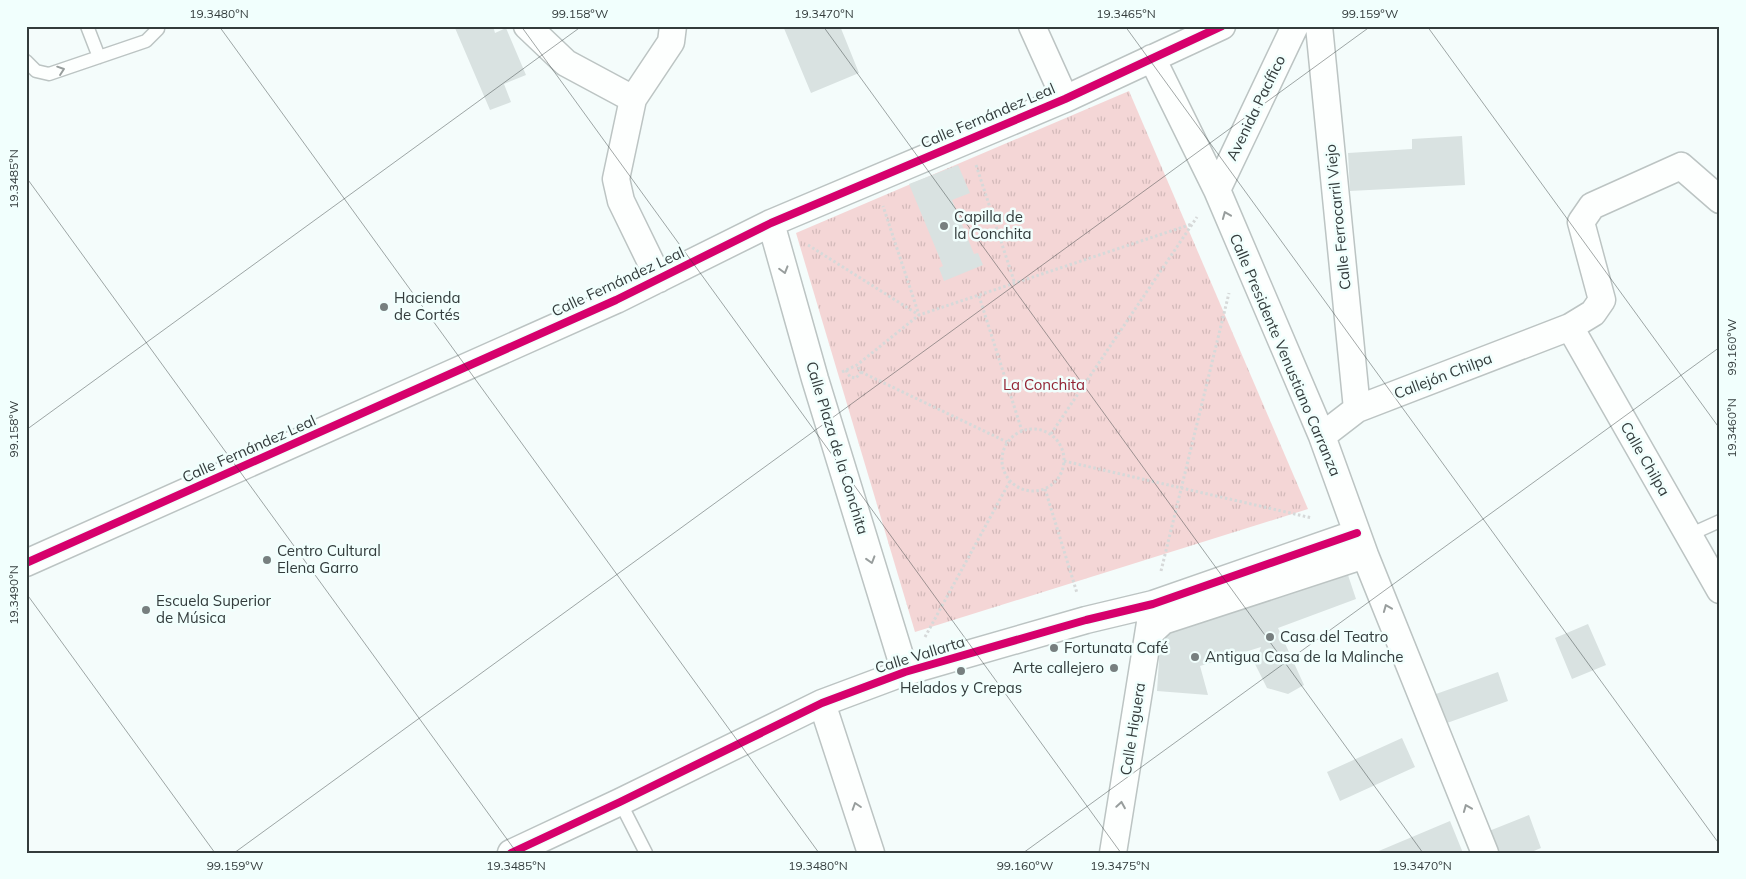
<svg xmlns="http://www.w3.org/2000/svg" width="1746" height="879" font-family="Mulish,sans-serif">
  <defs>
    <pattern id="grass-tufts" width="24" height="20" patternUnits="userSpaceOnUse" patternTransform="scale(1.25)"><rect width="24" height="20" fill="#f4d6d6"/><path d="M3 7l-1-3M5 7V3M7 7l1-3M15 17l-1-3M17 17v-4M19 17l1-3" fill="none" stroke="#d2b9b9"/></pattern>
  </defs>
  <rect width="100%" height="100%" fill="#f4fcfb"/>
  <path fill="url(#grass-tufts)" d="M1129 91 1308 509 915 632 796 233Z"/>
  <path fill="#d9e2e1" d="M459 26H493L495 33 506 28 526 75 504 84 511 102 490 110 455 28Z
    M783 26H840L859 73 811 93Z
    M1462 136 1465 185 1350 191 1348 153 1412 149V139Z
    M958 165 970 193 952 200 974 254 978 253 983 265 944 281 939 268 943 266 909 184Z
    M1347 572 1356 599 1278 628 1304 685 1288 694 1267 688 1255 664 1261 647 1200 666 1208 695 1157 691 1161 630Z
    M1588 624 1606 665 1572 679 1555 638Z
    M1498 672 1508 701 1447 723 1436 694Z
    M1402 738 1415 767 1340 801 1327 772Z
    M1529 815 1541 848 1529 853H1498L1489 831Z
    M1450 821 1463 853H1374Z"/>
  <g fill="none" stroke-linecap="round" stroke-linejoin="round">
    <g stroke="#bcc4c3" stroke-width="15">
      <path id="lane" d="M87 26 99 57
        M26 61 36 71 49 74 146 41 158 29V26
        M1689 535 1720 521
        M620 802 646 853"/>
    </g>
    <g stroke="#bcc4c3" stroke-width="29">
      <path id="street" d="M527 26 566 63 633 99
        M1032 26 1065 99
        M1319 26 1357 409
        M1152 58 1217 190 1322 436 1365 555 1485 853
        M1217 190 1295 26
        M771 223 815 379 905 672
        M659 279 621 201 616 179 633 99 671 42 673 26
        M1570 327 1720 590
        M1322 436 1357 409 1570 327 1593 313 1602 300 1581 222 1592 206 1681 166 1720 200
        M26 563 616 300 771 223 1065 99 1222 26
        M1149 634 1163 621 1365 555
        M822 703 871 853
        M511 853 620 802 822 703 905 672 1086 620 1153 604 1357 533
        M1113 853 1153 604"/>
    </g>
    <path stroke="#d6d9d9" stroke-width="3" stroke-dasharray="2.5 2.5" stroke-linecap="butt" d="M976 165 1015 284
      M808 245 919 315 1192 224
      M979 296 1022 431
      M846 370 850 377 856 378 861 372 857 365
      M842 372 857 365 919 315 883 206
      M861 372 1007 442
      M1002 460a31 31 0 1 1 62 0a31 31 0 1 1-62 0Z
      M1051 434 1197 217
      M1064 461 1312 518
      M1045 489 1077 593
      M1161 571 1229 293
      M925 637 1010 481"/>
    <use href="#lane" stroke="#fdfffe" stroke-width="12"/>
    <use href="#street" stroke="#fdfffe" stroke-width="26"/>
    <g stroke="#f1fffd" stroke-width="11">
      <path id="cycleway" d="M26 563 616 300 771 223 1065 99 1222 26
        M511 853 620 802 822 703 905 672 1086 620 1153 604 1357 533"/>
    </g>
    <use href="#cycleway" stroke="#d6006c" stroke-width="8"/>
  </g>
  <defs><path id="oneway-chevron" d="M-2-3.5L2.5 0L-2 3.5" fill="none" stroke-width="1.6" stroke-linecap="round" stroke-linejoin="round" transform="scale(1.25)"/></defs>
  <g stroke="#989e9d">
    <use href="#oneway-chevron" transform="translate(61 70) rotate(-19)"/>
    <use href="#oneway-chevron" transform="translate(1226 215) rotate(-112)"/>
    <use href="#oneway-chevron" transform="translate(784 270) rotate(74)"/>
    <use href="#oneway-chevron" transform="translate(871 560) rotate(73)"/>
    <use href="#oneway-chevron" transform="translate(1387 608) rotate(-112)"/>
    <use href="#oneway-chevron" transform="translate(1121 805) rotate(-81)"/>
    <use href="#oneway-chevron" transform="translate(856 806) rotate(-108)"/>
    <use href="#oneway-chevron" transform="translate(1467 808) rotate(-112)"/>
  </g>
  <path fill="none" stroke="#333c3c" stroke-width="1" stroke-opacity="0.45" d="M219 26 819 853M521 26 1121 853M823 26 1423 853M1125 26 1720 845M1427 26 1720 429M26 177 517 853M26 430 582 26M26 593 215 853M234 853 1371 26M1023 853 1720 347"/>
  <g fill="#777f7f" stroke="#f1fffd" stroke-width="2">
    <circle cx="944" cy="226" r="5"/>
    <circle cx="384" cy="307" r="5"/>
    <circle cx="267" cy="560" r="5"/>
    <circle cx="146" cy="610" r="5"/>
    <circle cx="1270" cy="637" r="5"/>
    <circle cx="1054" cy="648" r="5"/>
    <circle cx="1195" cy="657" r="5"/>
    <circle cx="1114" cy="668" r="5"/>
    <circle cx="961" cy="671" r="5"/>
  </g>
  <g text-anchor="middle" stroke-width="5" stroke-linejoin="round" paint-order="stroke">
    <g font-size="15" fill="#333c3c" stroke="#f1fffd">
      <text transform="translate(1256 108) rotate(-64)" y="5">Avenida Pacífico</text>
      <text transform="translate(988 116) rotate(-23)" y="5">Calle Fernández Leal</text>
      <text transform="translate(1338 217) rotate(-96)" y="5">Calle Ferrocarril Viejo</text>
      <text transform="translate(618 282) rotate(-25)" y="5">Calle Fernández Leal</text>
      <text transform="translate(1285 355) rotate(67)" y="5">Calle Presidente Venustiano Carranza</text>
      <text transform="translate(1443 376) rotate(-21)" y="5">Callejón Chilpa</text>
      <text transform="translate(837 448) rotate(73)" y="5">Calle Plaza de la Conchita</text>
      <text transform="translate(249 449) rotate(-24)" y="5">Calle Fernández Leal</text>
      <text transform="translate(1645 459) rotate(60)" y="5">Calle Chilpa</text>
      <text transform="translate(920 655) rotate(-17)" y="5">Calle Vallarta</text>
      <text transform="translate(1133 729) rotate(-81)" y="5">Calle Higuera</text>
    </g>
    <g font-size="15" fill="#333c3c" stroke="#f1fffd" text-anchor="start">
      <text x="954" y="222">Capilla de<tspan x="954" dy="17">la Conchita</tspan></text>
      <text x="394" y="303">Hacienda<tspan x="394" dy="17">de Cortés</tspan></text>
      <text x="277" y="556">Centro Cultural<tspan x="277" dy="17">Elena Garro</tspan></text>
      <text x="156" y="606">Escuela Superior<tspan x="156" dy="17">de Música</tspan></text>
      <text x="1280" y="642">Casa del Teatro</text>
      <text x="1064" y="653">Fortunata Café</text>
      <text x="1205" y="662">Antigua Casa de la Malinche</text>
      <text x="1104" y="673" text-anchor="end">Arte callejero</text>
      <text x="961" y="693" text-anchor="middle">Helados y Crepas</text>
    </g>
    <g font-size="15" fill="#932434" stroke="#f1fffd">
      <text x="1044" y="390">La Conchita</text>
    </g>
  </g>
  <rect width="1746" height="879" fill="none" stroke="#f1fffd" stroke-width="55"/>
  <rect x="28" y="28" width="1690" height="824" fill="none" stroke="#333c3c" stroke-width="2"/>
  <g font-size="12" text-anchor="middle" fill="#333c3c">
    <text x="219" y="18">19.3480°N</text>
    <text x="580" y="18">99.158°W</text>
    <text x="824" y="18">19.3470°N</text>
    <text x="1126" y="18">19.3465°N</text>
    <text x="1370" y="18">99.159°W</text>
    <text transform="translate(14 179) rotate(-90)" y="4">19.3485°N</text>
    <text transform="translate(1732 347) rotate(-90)" y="4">99.160°W</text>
    <text transform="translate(1732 428) rotate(-90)" y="4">19.3460°N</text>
    <text transform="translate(14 429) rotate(-90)" y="4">99.158°W</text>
    <text transform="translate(14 595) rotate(-90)" y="4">19.3490°N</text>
    <text x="235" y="870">99.159°W</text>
    <text x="516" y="870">19.3485°N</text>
    <text x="818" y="870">19.3480°N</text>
    <text x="1025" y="870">99.160°W</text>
    <text x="1120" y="870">19.3475°N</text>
    <text x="1422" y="870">19.3470°N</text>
  </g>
</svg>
